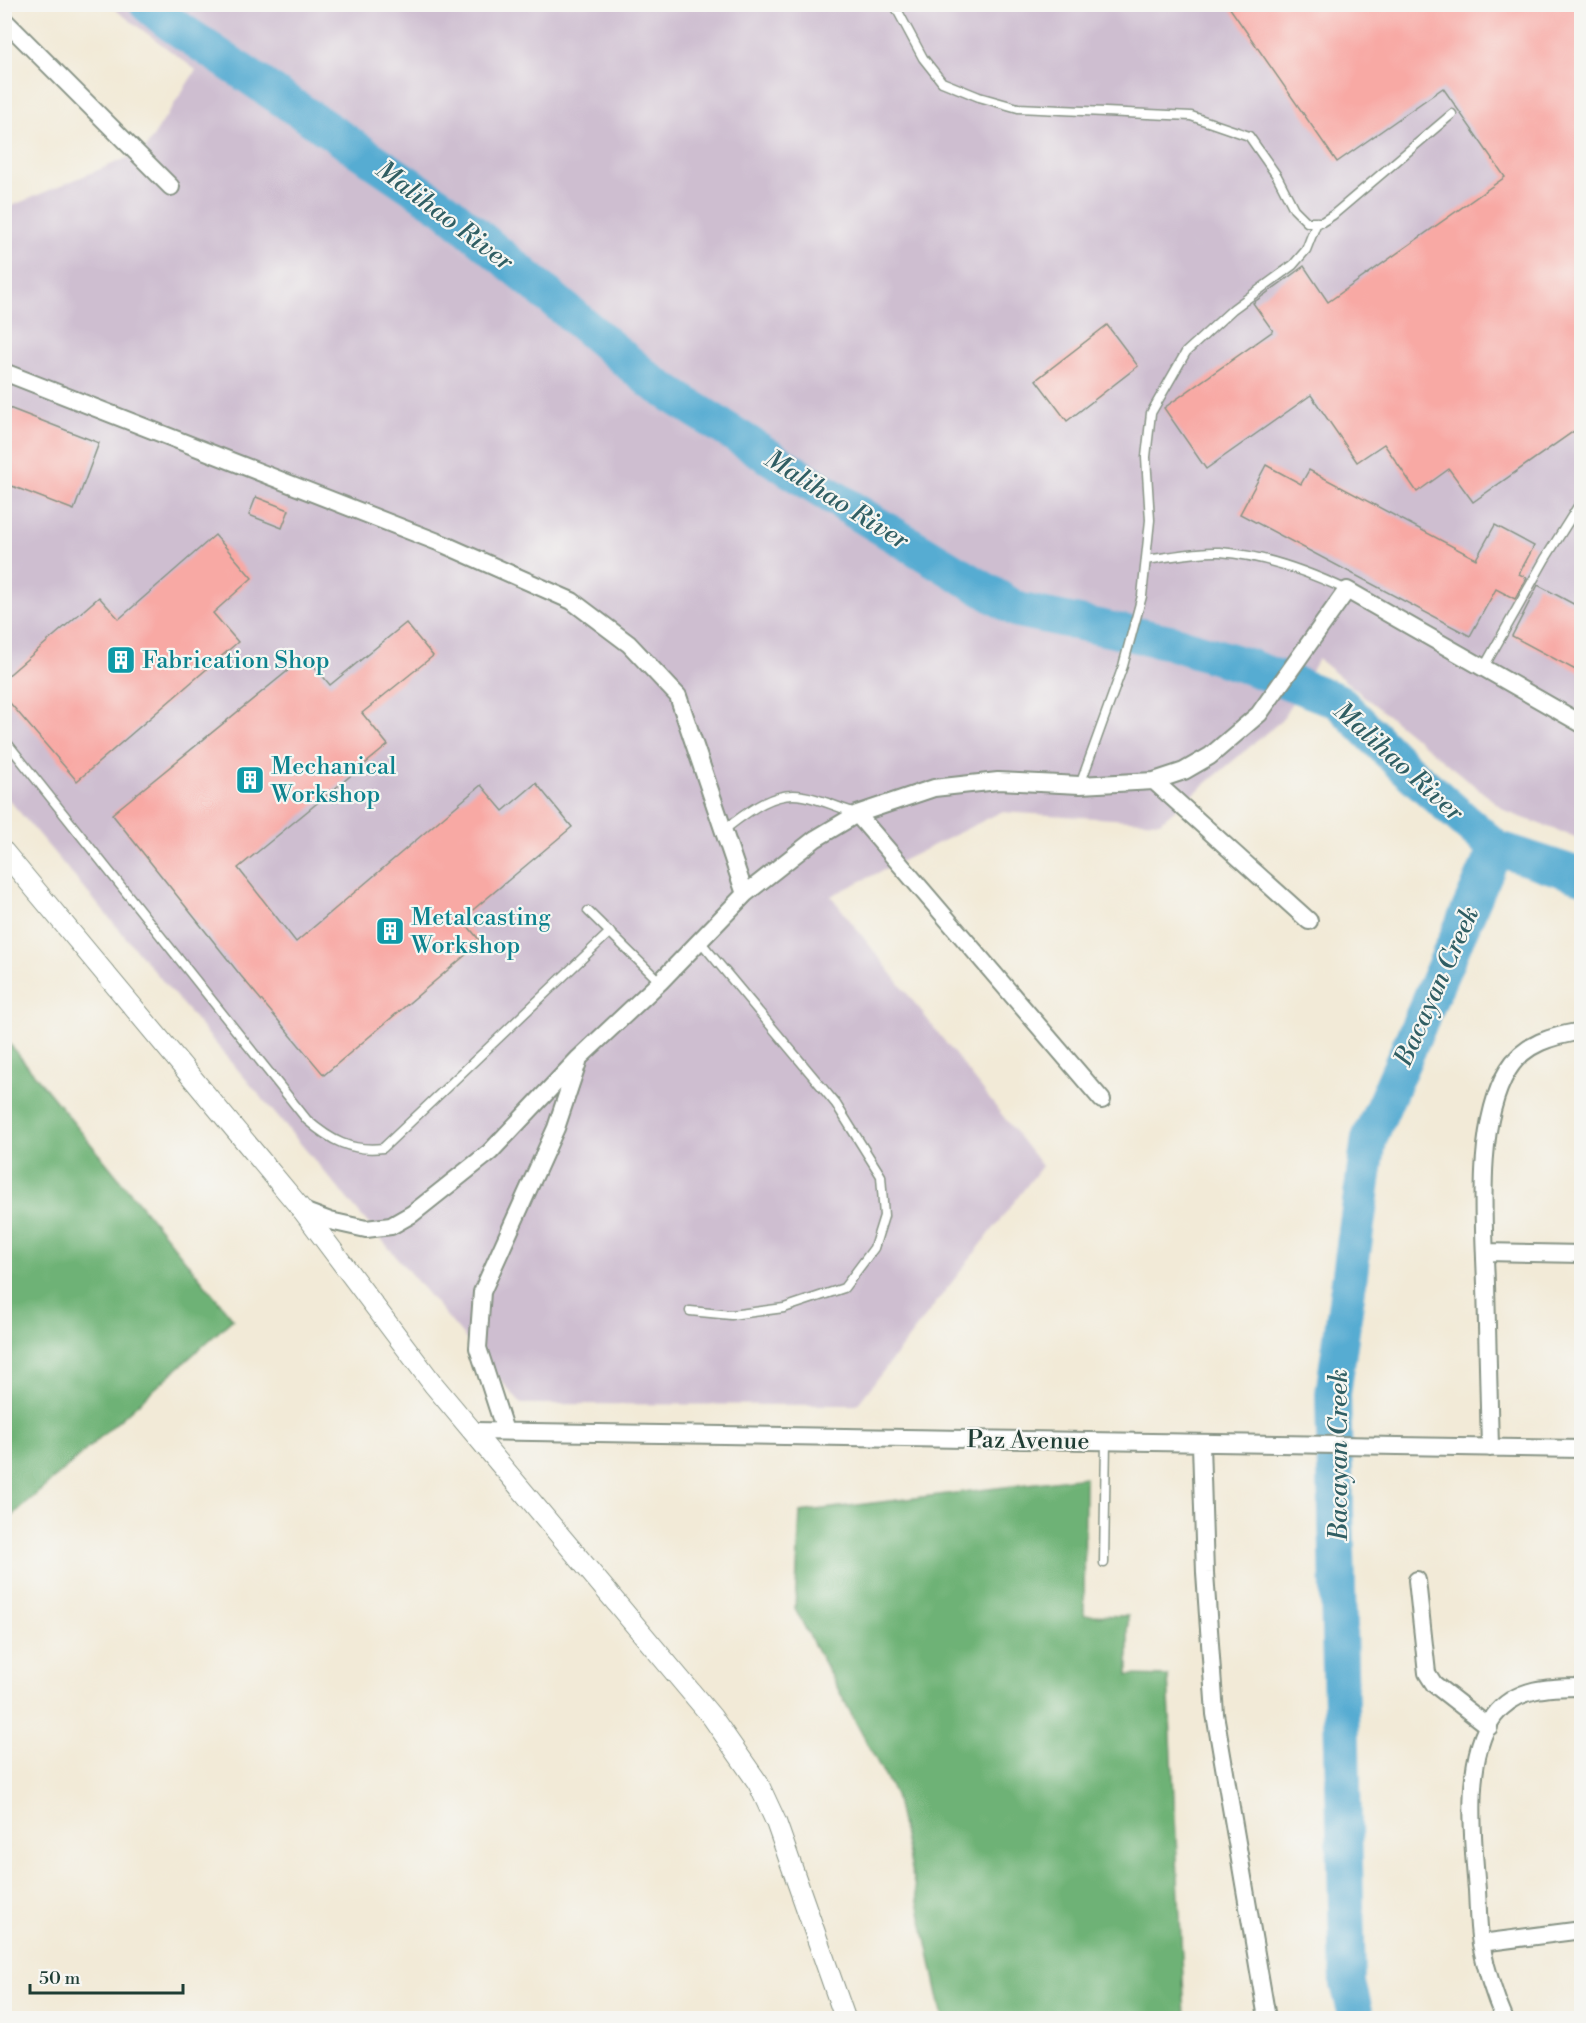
<svg xmlns="http://www.w3.org/2000/svg" width="1586" height="2023" font-family="'Libre Bodoni',serif">
  <rect width="100%" height="100%" fill="#f6f6f2"/>
  <filter id="ink" filterUnits="userSpaceOnUse"><feTurbulence type="fractalNoise" baseFrequency=".0167" numOctaves="2"/><feDisplacementMap in="SourceGraphic" scale="12" xChannelSelector="R" yChannelSelector="G"/><feConvolveMatrix kernelMatrix="1 2 1 2 8 2 1 2 1" color-interpolation-filters="sRGB"/></filter>
  <filter id="wash" filterUnits="userSpaceOnUse"><feTurbulence type="fractalNoise" baseFrequency=".008" numOctaves="4" result="noise"/><feDisplacementMap in="SourceGraphic" scale="24" xChannelSelector="R" yChannelSelector="G"/><feGaussianBlur stdDeviation="1.35" result="paint"/><feColorMatrix in="noise" values="0 0 0 0 0 0 0 0 0 0 0 0 0 0 0 0 0 1.4 0 .05"/><feComposite in="paint" operator="in"/></filter>
  <g filter="url(#wash)">
    <rect width="100%" height="100%" fill="#f2ead7"/>
    <path fill="#cebed0" d="M109 5H1581V839L1507 812 1318 659 1282 720 1160 822 1001 812 831 896 1042 1166 857 1405 521 1404 5 795 4 209 144 151 196 70Z"/>
    <path fill="#6eb276" stroke="#467855" stroke-width="1.5" d="M4 1037 233 1319 5 1522H4Z
      M1085 1477 1084 1615 1128 1616V1675L1168 1676 1185 2018H943L895 1795 795 1609 800 1512Z"/>
    <g fill="none" stroke-linecap="round" stroke-linejoin="round">
      <path stroke="#56acd2" stroke-width="36" d="M147 4 170 23 444 208 653 383 863 516 1018 610 1170 642 1250 667 1338 701 1405 768 1496 848 1582 876
        M1357 2018 1348 1984 1333 1394 1369 1139 1496 848"/>
    </g>
    <g id="blocks">
      <path fill="#f8a9a4" d="M1227 4H1581V426L1473 502 1449 469 1417 492 1384 444 1357 462 1311 395 1206 469 1164 408 1273 331 1253 303 1304 266 1328 302 1505 177 1443 88 1337 162Z
        M1107 325 1138 366 1067 421 1036 380Z
        M4 406 99 443 74 510 4 483Z
        M1266 465 1301 484 1309 470 1476 559 1495 525 1534 546 1519 574 1527 578 1515 599 1496 589 1470 636 1240 514Z
        M256 497 289 510 282 528 249 515Z
        M215 535 252 578 213 613 238 642 77 781 4 696V679L99 597 119 619Z
        M1538 585 1581 608V673L1512 636Z
        M406 623 433 656 362 713 388 745 238 868 296 942 481 785 503 811 536 783 572 827 462 919 481 942 324 1075 241 976 112 814 306 656 330 685Z"/>
    </g>
  </g>
  <g filter="url(#ink)">
    <use href="#blocks" fill-opacity="0" stroke="#889486" stroke-width="1.5"/>
    <g fill="none" stroke-linecap="round" stroke-linejoin="round">
      <g stroke="#889486" stroke-width="11">
        <path id="service" d="M894 4 923 58 942 82 979 97 1018 108 1191 116 1249 136 1277 176 1294 209 1307 222H1322L1333 215 1452 114
          M1146 560C1170 557 1196 551 1220 552 1262 555 1309 572 1347 590
          M1484 667 1545 559 1582 500
          M4 739 307 1120C330 1140 351 1152 383 1148L610 932
          M1080 785 1123 666 1142 596 1150 520 1146 457 1151 413 1186 352 1233 309 1293 265 1306 250 1317 222
          M724 830C745 814 773 790 803 796 821 799 839 808 856 813
          M588 911 660 982
          M690 1311 731 1315 784 1308 844 1288 874 1248 884 1216 881 1176 836 1104 699 940
          M1104 1563 1106 1441"/>
      </g>
      <g stroke="#889486" stroke-width="20">
        <path id="minor" d="M4 20 171 187
          M4 372 443 544 572 601 629 644 678 696 745 894
          M1154 781 1309 921
          M857 814 1102 1100
          M303 1211 330 1221 366 1229 391 1226 412 1214 490 1152 579 1058 660 982 745 894 815 839 857 814 934 788 998 781 1080 785 1154 781 1184 771 1210 756 1259 714 1347 590 1582 724
          M1485 1252 1582 1254
          M475 1431 1582 1449
          M505 1431 478 1348 482 1292 556 1128 578 1062
          M1201 1444 1205 1573 1215 1714 1267 2018
          M1490 1448C1489 1394 1487 1339 1486 1284 1484 1221 1475 1125 1508 1070 1524 1043 1553 1036 1582 1031
          M1417 1580 1427 1673 1434 1684 1489 1727
          M1481 1943 1582 1930
          M1504 2018C1494 1995 1486 1969 1481 1944 1478 1927 1478 1908 1477 1890 1473 1842 1463 1757 1494 1716 1516 1687 1550 1687 1582 1687"/>
      </g>
      <g stroke="#889486" stroke-width="22">
        <path id="tertiary" d="M4 852 303 1211 433 1384 712 1717 758 1783 776 1822 845 2018"/>
      </g>
      <use href="#service" stroke="#fff" stroke-width="8"/>
      <use href="#minor" stroke="#fff" stroke-width="16"/>
      <use href="#tertiary" stroke="#fff" stroke-width="20"/>
    </g>
  </g>
  <defs>
    <g id="building-square" transform="scale(1.5)"><rect x="-9" y="-9" width="18" height="18" rx="4" fill="#0f9aa8" stroke="#f6f6f2"/><path d="M-4-6H4V6H1V3H-1V6H-4ZM-2.5-4.3h1.7v1.8h-1.7ZM.8-4.3h1.7v1.8H.8ZM-2.5-1h1.7V.8h-1.7ZM.8-1h1.7V.8H.8Z" fill="#fff"/></g>
  </defs>
  <g fill-rule="evenodd">
    <use href="#building-square" x="121" y="660"/>
    <use href="#building-square" x="250" y="780"/>
    <use href="#building-square" x="390" y="931"/>
  </g>
  <g text-anchor="middle" stroke-width="4.5" stroke-linejoin="round" paint-order="stroke">
    <g font-size="24" fill="#0d838f" stroke="#f6f6f2" text-anchor="start">
      <text x="142" y="668">Fabrication Shop</text>
      <text x="271" y="774">Mechanical<tspan x="271" dy="28">Workshop</tspan></text>
      <text x="411" y="925">Metalcasting<tspan x="411" dy="28">Workshop</tspan></text>
    </g>
    <g font-size="24" fill="#1f3d34" stroke="#f6f6f2">
      <text transform="translate(1028 1440) rotate(1)" y="8">Paz Avenue</text>
    </g>
    <g font-size="26" font-style="italic" fill="#305e63" stroke="#f6f6f2">
      <text transform="translate(445 215) rotate(37)" y="9">Malihao River</text>
      <text transform="translate(837 499) rotate(32)" y="9">Malihao River</text>
      <text transform="translate(1399 761) rotate(42)" y="9">Malihao River</text>
      <text transform="translate(1436 986) rotate(-66)" y="9">Bacayan Creek</text>
      <text transform="translate(1338 1455) rotate(-90)" y="9">Bacayan Creek</text>
    </g>
  </g>
  <rect width="1586" height="2023" fill="none" stroke="#f6f6f2" stroke-width="24"/>
  <path d="M30 1984v9h153v-9" fill="none" stroke="#1f3d34" stroke-width="3"/>
  <text x="39" y="1984" font-size="18" fill="#1f3d34" stroke="#f6f6f2" stroke-width="4.5" paint-order="stroke">50 m</text>
</svg>
